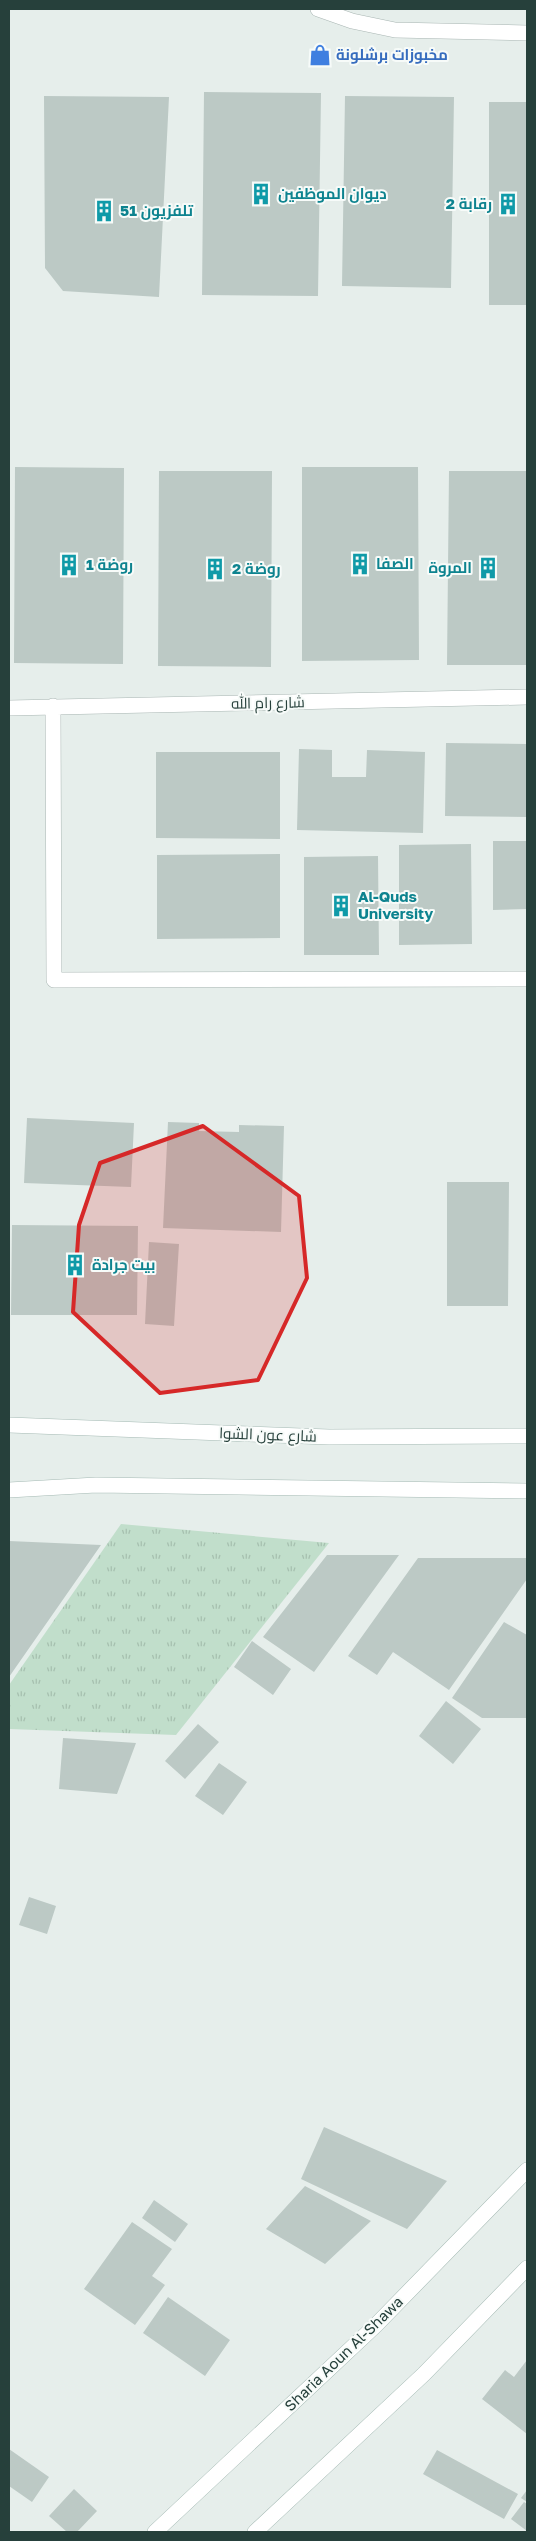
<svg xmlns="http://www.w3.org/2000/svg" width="536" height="2541" font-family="'Golos Text',Cairo,sans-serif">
  <defs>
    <pattern id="grass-tufts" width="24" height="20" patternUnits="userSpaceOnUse" patternTransform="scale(1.25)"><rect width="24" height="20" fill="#c1decb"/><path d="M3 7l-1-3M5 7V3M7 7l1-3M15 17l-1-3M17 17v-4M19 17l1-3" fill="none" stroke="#a6c0af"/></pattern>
  </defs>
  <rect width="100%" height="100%" fill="#e6eeeb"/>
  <path fill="url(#grass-tufts)" d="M121 1524 329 1543 176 1735 9 1729V1685Z"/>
  <path fill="#bcc9c5" d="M204 92 321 93 318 296 202 295Z
    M44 96 169 97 159 297 63 291 45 268Z
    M345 96 454 97 451 288 342 286Z
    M489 102H527V305H489Z
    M15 467 124 468 123 664 14 663Z
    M302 467H418L419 660 302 661Z
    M159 471H272L271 667 158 666Z
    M449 471H527V665H447Z
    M446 743 527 744V817L445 816Z
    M299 749 332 750V777H366L367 750 425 752 423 833 297 830Z
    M156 752H280V839L156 838Z
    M493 841H527V909L493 910Z
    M471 844 472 944 399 945V845Z
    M280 854V938L157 939V855Z
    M378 856 379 955H304V857Z
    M27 1118 134 1123 131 1187 24 1183Z
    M168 1122 199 1123V1131L239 1132V1125L284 1126 281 1232 163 1228Z
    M447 1182H509L508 1306H447Z
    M12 1225 138 1226 137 1315H11Z
    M149 1242 179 1244 174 1326 145 1324Z
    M9 1541 101 1545 9 1677Z
    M327 1555H399L314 1672 263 1637Z
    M418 1558H527V1579L449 1690 393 1652 377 1675 348 1656Z
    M504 1622 527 1635V1718H482L452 1698Z
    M252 1641 291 1669 273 1695 234 1667Z
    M446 1701 481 1729 453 1764 419 1736Z
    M198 1724 219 1742 185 1779 165 1761Z
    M63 1738 136 1743 117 1794 59 1789Z
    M219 1763 247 1782 223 1815 195 1796Z
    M29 1897 56 1906 47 1934 19 1925Z
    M324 2127 447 2181 407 2229 301 2179Z
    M305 2186 371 2221 325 2264 266 2229Z
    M154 2200 188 2224 175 2242 142 2218Z
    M132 2222 172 2249 152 2276 165 2285 135 2325 84 2289Z
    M168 2297 230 2340 205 2376 143 2333Z
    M527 2360V2434L482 2399 505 2370 514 2377Z
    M9 2449 49 2477 32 2502 9 2486Z
    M437 2450 518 2494 504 2519 423 2474Z
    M74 2489 97 2511 77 2532H67L49 2516Z
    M527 2490V2502L521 2498Z
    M524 2502 527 2504V2531L511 2519Z"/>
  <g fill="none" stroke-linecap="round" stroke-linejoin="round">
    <g stroke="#a9b6b3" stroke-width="16">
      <path id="street" d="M318 9 352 21 395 30 527 33
        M53 706 54 980 527 979
        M9 708 527 697"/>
    </g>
    <g stroke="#a5bab4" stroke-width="16">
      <path id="secondary" d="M9 1425 329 1437 527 1436
        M9 1490 96 1485 527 1491
        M155 2532 376 2325 527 2170
        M255 2532 424 2374 527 2268"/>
    </g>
    <use href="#street" stroke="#fff" stroke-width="15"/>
    <use href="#secondary" stroke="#fff" stroke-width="15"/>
  </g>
  <path fill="#d62828" fill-opacity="0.2" stroke="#d62828" stroke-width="4" stroke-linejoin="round" d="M203 1126 299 1196 307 1278 258 1380 160 1393 73 1312 79 1225 100 1163Z"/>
  <defs>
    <g id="shop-bare" transform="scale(1.725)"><path d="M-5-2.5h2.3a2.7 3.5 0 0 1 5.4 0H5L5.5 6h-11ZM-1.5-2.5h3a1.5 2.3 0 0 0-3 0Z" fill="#3f7fe0" stroke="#f7fbf9" stroke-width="2.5" paint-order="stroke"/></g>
    <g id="building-bare" transform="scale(1.725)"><path d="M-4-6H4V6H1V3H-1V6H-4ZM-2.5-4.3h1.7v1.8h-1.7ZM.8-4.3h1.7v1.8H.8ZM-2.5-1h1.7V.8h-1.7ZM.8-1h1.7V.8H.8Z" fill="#0f9aa8" stroke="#f7fbf9" stroke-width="2.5" paint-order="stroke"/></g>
  </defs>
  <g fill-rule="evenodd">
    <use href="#shop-bare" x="320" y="55"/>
    <use href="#building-bare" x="261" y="194"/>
    <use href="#building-bare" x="508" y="204"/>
    <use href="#building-bare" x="104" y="211"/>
    <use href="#building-bare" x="360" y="564"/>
    <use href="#building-bare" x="69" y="565"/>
    <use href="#building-bare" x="488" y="568"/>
    <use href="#building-bare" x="215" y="569"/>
    <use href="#building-bare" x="341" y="906"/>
    <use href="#building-bare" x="75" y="1265"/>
  </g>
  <g text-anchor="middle" stroke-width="4" stroke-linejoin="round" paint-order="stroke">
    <g font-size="15" font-weight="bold" fill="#366cbe" stroke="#f7fbf9" text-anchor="start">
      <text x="336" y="60">مخبوزات برشلونة</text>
    </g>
    <g font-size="15" font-weight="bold" fill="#0d838f" stroke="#f7fbf9" text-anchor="start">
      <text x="278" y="199">ديوان الموظفين</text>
      <text x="492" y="209" text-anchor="end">رقابة 2</text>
      <text x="120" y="216">تلفزيون 51</text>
      <text x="376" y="569">الصفا</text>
      <text x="86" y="570">روضة 1</text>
      <text x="472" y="573" text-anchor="end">المروة</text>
      <text x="232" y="574">روضة 2</text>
      <text x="358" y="902">Al-Quds<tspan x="358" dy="17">University</tspan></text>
      <text x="92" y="1270">بيت جرادة</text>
    </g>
    <g font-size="15" fill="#26403b" stroke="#f7fbf9">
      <text transform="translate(268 703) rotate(-1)" y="5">شارع رام الله</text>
      <text transform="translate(268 1435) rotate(2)" y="5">شارع عون الشوا</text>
      <text transform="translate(344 2354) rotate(-44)" y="5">Sharia Aoun Al-Shawa</text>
    </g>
  </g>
  <rect width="536" height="2541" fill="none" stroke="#26403b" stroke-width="20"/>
</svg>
